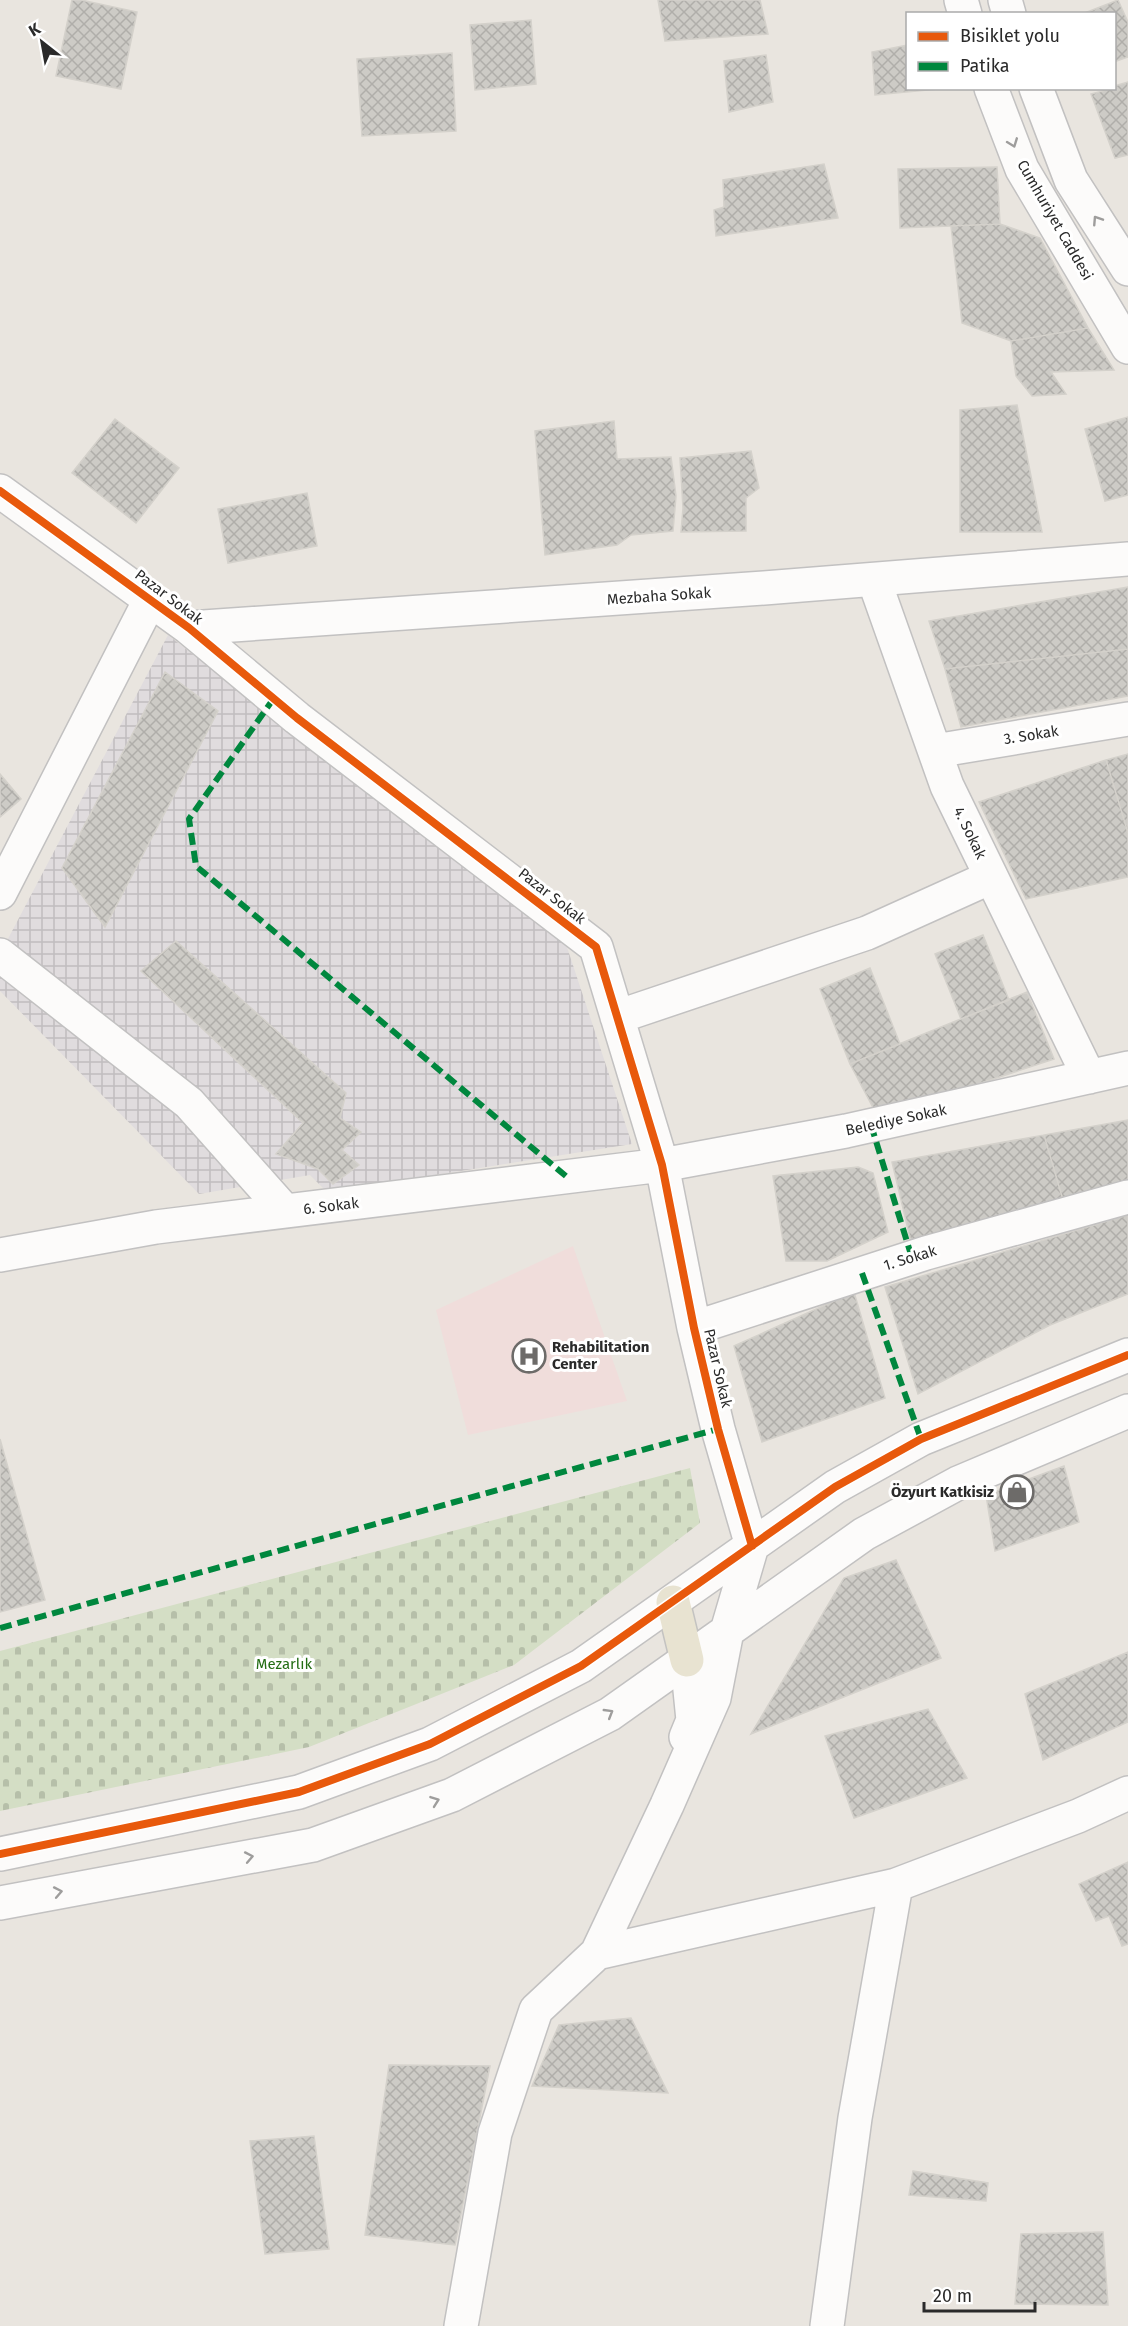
<svg xmlns="http://www.w3.org/2000/svg" width="1128" height="2326" font-family="'Fira Sans',sans-serif">
  <defs>
    <pattern id="industrial-grid" width="8" height="8" patternUnits="userSpaceOnUse" patternTransform="scale(1.5)"><rect width="8" height="8" fill="#e0dcde"/><path d="M0 4h8M4 0v8" fill="none" stroke="#c0bdbf"/></pattern>
    <pattern id="cemetery-stones" width="16" height="16" patternUnits="userSpaceOnUse" patternTransform="scale(1.5)"><rect width="16" height="16" fill="#d4dec5"/><path d="M2 7V4a2 2 0 0 1 4 0v3zM10 15v-3a2 2 0 0 1 4 0v3z" fill="#b6bfa9"/></pattern>
    <pattern id="building-cross-hatch" width="8" height="8" patternUnits="userSpaceOnUse" patternTransform="scale(1.5)"><rect width="8" height="8" fill="#cdcbc6"/><path d="M0 0l8 8M0 8l8-8" fill="none" stroke="#b0aeaa"/></pattern>
  </defs>
  <rect width="100%" height="100%" fill="#e9e5df"/>
  <path fill="url(#industrial-grid)" d="M168 635 566 944 632 1144 327 1192 310 1175 199 1194 0 991V954Z"/>
  <path fill="#f0dddb" d="M573 1246 627 1401 468 1435 436 1310Z"/>
  <path fill="url(#cemetery-stones)" d="M690 1468 700 1523 514 1665 309 1747 0 1811V1651Z"/>
  <path fill="url(#building-cross-hatch)" stroke="#d4d1cb" stroke-width="1.5" d="M72 0H81L137 12 121 89 56 76Z
    M658 0H760L768 34 665 41Z
    M1118 0 1128 22V57L1114 62V14H1082Z
    M531 20 536 84 475 90 470 25Z
    M908 45V88L938 89 875 95 872 52Z
    M452 53 456 131 362 136 357 59Z
    M766 55 773 102 729 112 724 61Z
    M1128 82V155L1115 158 1091 94 1114 88V86Z
    M824 164 838 218 716 236 714 210 724 207 723 180Z
    M997 167 1000 224 900 228 898 169Z
    M1000 224 1040 238 1088 328 1011 341 962 323 951 226Z
    M1088 328 1114 370 1051 372 1066 394 1032 396 1016 376 1011 341Z
    M1017 405 1042 532H960V410Z
    M1128 417V495L1105 501 1085 429Z
    M115 419 179 468 136 523 72 473Z
    M614 421 617 459 671 457 676 496 673 531 631 535 617 545 545 555 535 431Z
    M751 451 759 488 746 498V531L681 532 683 508 680 458Z
    M307 493 317 546 228 563 218 509Z
    M1128 587V649L945 669 929 621Z
    M1128 649V696L961 727 945 669Z
    M165 672 218 711 105 927 62 868Z
    M1128 754V833L1106 760Z
    M1106 760 1128 833V877L1026 899 979 802Z
    M0 774 21 799 0 817Z
    M983 935 1009 1000 961 1019 935 954Z
    M176 941 346 1093 340 1118 361 1132 342 1150 359 1165 333 1184 318 1169 276 1154 303 1123 141 971Z
    M870 968 900 1044 850 1064 820 989Z
    M1027 992 1054 1059 878 1117 850 1064Z
    M1128 1120V1185L1063 1200 1044 1135Z
    M1044 1135 1063 1200 911 1242 892 1162Z
    M858 1167 873 1173 888 1232 827 1261H786L773 1176Z
    M1128 1215V1294L1050 1325 918 1394 885 1287Z
    M854 1292 885 1398 762 1442 734 1346Z
    M0 1439 45 1600 0 1612Z
    M1064 1466 1079 1522 995 1551 986 1495Z
    M896 1560 941 1658 751 1734 844 1578Z
    M1128 1652V1722L1043 1760 1025 1694Z
    M928 1709 967 1778 854 1818 825 1736Z
    M1128 1862V1944L1122 1946 1109 1916 1096 1921 1079 1884Z
    M631 2018 668 2093 532 2086 559 2025Z
    M389 2065 490 2066 455 2245 365 2235Z
    M314 2136 329 2249 265 2254 250 2141Z
    M913 2171 988 2183 986 2201 909 2195Z
    M1103 2232 1108 2305 1015 2304 1021 2234Z"/>
  <g fill="none" stroke-linecap="round" stroke-linejoin="round">
    <g stroke="#c2c1c1" stroke-width="36">
      <path id="minor" d="M961 0 965 14
        M1005 0 1009 14
        M991 88 1022 169 1128 347
        M1036 88 1071 180 1128 269
        M0 491 189 628 297 718 596 947 662 1165 694 1328 718 1429 752 1546 727 1631 714 1698 667 1805 597 1953 536 2010 495 2133 461 2326
        M874 580 947 786 1089 1077
        M189 628 764 588 1128 559
        M935 751 1128 719
        M0 893 150 600
        M0 955 189 1103 285 1211
        M617 1017 867 933 991 877
        M0 1255 156 1227 662 1165 846 1131 1128 1068
        M694 1328 926 1253 1128 1197
        M686 1737 693 1720 687 1660
        M0 1854 299 1792 430 1744 581 1666 835 1487 921 1439 1128 1355
        M0 1903 313 1845 452 1795 610 1714 864 1534 958 1483 1128 1411
        M597 1953 896 1885 1078 1816 1128 1793
        M827 2326 855 2118 896 1885"/>
    </g>
    <g stroke="#c4c3c1" stroke-width="36">
      <path id="major" d="M673 1602 687 1660"/>
    </g>
    <use href="#minor" stroke="#fcfbfa" stroke-width="33"/>
    <use href="#major" stroke="#e8e3d1" stroke-width="33"/>
    <path stroke="#00873e" stroke-width="6" stroke-dasharray="12 6" stroke-linecap="butt" d="M274 698 189 819 196 866 567 1177
      M871 1125 912 1258
      M862 1273 921 1439
      M0 1628 718 1429"/>
    <g stroke="#fff" stroke-width="11">
      <path id="cycleway" d="M0 491 189 628 297 718 596 947 662 1165 694 1328 718 1429 752 1546
        M0 1854 299 1792 430 1744 581 1666 835 1487 921 1439 1128 1355"/>
    </g>
    <use href="#cycleway" stroke="#e8590c" stroke-width="8"/>
  </g>
  <defs><path id="oneway-chevron" d="M-2-3.5L2.5 0L-2 3.5" fill="none" stroke-width="1.6" stroke-linecap="round" stroke-linejoin="round" transform="scale(1.5)"/></defs>
  <g stroke="#9e9d9c">
    <use href="#oneway-chevron" transform="translate(1013 143) rotate(69)"/>
    <use href="#oneway-chevron" transform="translate(1097 220) rotate(-123)"/>
    <use href="#oneway-chevron" transform="translate(609 1713) rotate(-31)"/>
    <use href="#oneway-chevron" transform="translate(435 1801) rotate(-20)"/>
    <use href="#oneway-chevron" transform="translate(249 1857) rotate(-11)"/>
    <use href="#oneway-chevron" transform="translate(58 1892) rotate(-11)"/>
  </g>
  <defs>
    <g id="hospital-ring" transform="scale(1.725)"><circle r="9.5" fill="#fff" stroke="#6d6b69" stroke-width="1.5"/><path d="M-5-5h3v3.5h4V-5h3V5h-3V1.5h-4V5h-3Z" fill="#6d6b69"/></g>
    <g id="shop-ring" transform="scale(1.725)"><circle r="9.5" fill="#fff" stroke="#6d6b69" stroke-width="1.5"/><path d="M-5-2.5h2.3a2.7 3.5 0 0 1 5.4 0H5L5.5 6h-11ZM-1.5-2.5h3a1.5 2.3 0 0 0-3 0Z" fill="#6d6b69"/></g>
  </defs>
  <g fill-rule="evenodd">
    <use href="#hospital-ring" x="529" y="1356"/>
    <use href="#shop-ring" x="1017" y="1492"/>
  </g>
  <g text-anchor="middle" stroke-width="6" stroke-linejoin="round" paint-order="stroke">
    <g font-size="15" fill="#2a2a2a" stroke="#fff">
      <text transform="translate(1055 220) rotate(60)" y="5">Cumhuriyet Caddesi</text>
      <text transform="translate(659 596) rotate(-4)" y="5">Mezbaha Sokak</text>
      <text transform="translate(169 597) rotate(37)" y="5">Pazar Sokak</text>
      <text transform="translate(1031 735) rotate(-9)" y="5">3. Sokak</text>
      <text transform="translate(970 833) rotate(64)" y="5">4. Sokak</text>
      <text transform="translate(552 896) rotate(38)" y="5">Pazar Sokak</text>
      <text transform="translate(896 1120) rotate(-12)" y="5">Belediye Sokak</text>
      <text transform="translate(331 1206) rotate(-7)" y="5">6. Sokak</text>
      <text transform="translate(910 1258) rotate(-17)" y="5">1. Sokak</text>
      <text transform="translate(718 1368) rotate(77)" y="5">Pazar Sokak</text>
    </g>
    <g font-size="15" font-weight="bold" fill="#2a2a2a" stroke="#fff" text-anchor="start">
      <text x="552" y="1352">Rehabilitation<tspan x="552" dy="17">Center</tspan></text>
      <text x="994" y="1497" text-anchor="end">Özyurt Katkisiz</text>
    </g>
    <g font-size="15" fill="#236d14" stroke="#fff">
      <text x="284" y="1669">Mezarlık</text>
    </g>
  </g>
  <rect x="906" y="12" width="210" height="78" fill="#ffffff" stroke="#aaaaaa" stroke-width="1.5"/>
  <rect x="918" y="32" width="30" height="9" fill="#e8590c" stroke="#aaaaaa" stroke-width="1.5"/>
  <text x="960" y="42" font-size="18" fill="#2a2a2a">Bisiklet yolu</text>
  <rect x="918" y="62" width="30" height="9" fill="#00873e" stroke="#aaaaaa" stroke-width="1.5"/>
  <text x="960" y="72" font-size="18" fill="#2a2a2a">Patika</text>
  <g transform="translate(42 42) rotate(329)" stroke="#ffffff" stroke-width="4.5" paint-order="stroke">
  <path d="M0-4.5L10 22L0 15L-10 22Z" fill="#2a2a2a"/>
  <text y="-9" font-size="16" font-weight="bold" text-anchor="middle" fill="#2a2a2a">K</text>
  </g>
  <path d="M924 2302v9h111v-9" fill="none" stroke="#2a2a2a" stroke-width="3"/>
  <text x="933" y="2302" font-size="18" fill="#2a2a2a" stroke="#ffffff" stroke-width="4.5" paint-order="stroke">20 m</text>
</svg>
